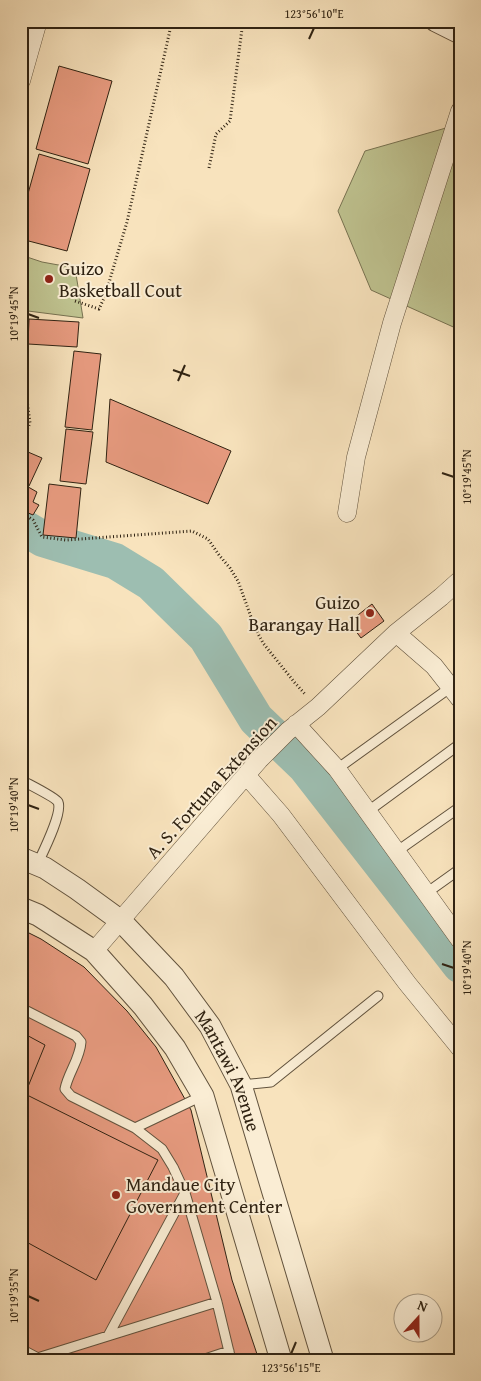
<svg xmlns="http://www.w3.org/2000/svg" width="481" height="1381" font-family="'Gentium Book Plus',serif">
  <rect width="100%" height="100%" fill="#f8e3bd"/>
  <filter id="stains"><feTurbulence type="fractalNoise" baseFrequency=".004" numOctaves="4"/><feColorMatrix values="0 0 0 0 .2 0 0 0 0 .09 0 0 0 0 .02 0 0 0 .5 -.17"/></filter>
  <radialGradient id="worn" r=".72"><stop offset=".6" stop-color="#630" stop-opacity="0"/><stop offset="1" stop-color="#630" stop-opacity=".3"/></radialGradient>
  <path fill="#bfc390" stroke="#777251" d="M460 124V330L371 290 338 211 365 151Z
    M21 255 42 262 75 268 83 318 28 311 21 291Z"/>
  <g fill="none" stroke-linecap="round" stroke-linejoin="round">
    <path stroke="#9dbeb1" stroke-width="36" d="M21 526 43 539 115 561 151 583 206 637 256 719 305 766 460 965"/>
  </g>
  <path fill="#e89b80" stroke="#2f2212" d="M59 66 112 81 88 164 36 149Z
    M39 154 90 169 67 251 21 239V219Z
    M29 319 79 322 77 347 28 344Z
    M74 351 101 354 92 430 65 427Z
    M110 399 231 451 208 504 106 462Z
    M66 429 93 432 86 484 60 481Z
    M21 449 42 458 29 486 21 482Z
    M21 484H23L37 492 33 502 39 505 33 515 21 510Z
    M49 484 81 488 76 538 43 535Z
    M372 604 384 621 361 638 349 622Z
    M21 929 41 939 84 967 127 1011 156 1047 191 1110 232 1280 259 1360H21Z
    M21 1032 45 1045 25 1094 158 1160 96 1280 21 1239Z"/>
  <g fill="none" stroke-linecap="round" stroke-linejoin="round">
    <g stroke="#61523d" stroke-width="11">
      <path id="service" d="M337 769 451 687
        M21 780C28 784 55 797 58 802 63 813 42 854 37 865
        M367 812 460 744
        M396 852 460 807
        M425 894 460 869
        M21 1008 76 1036 81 1042C80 1059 68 1073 65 1089L71 1096 135 1128 162 1149 173 1167 185 1193 217 1302 231 1360
        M241 1085 271 1082 378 996
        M135 1128 202 1096
        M108 1336 185 1193
        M21 1349 38 1358 39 1360
        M31 1360 217 1302
        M202 1360 229 1351"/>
    </g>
    <g stroke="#61523d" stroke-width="19">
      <path id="minor" d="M21 81 38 21
        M347 513 356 457 392 323 460 111
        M396 633 434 666 460 699
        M296 724 337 769 460 940
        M246 775 281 815 407 983 460 1048
        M94 951 259 760 288 731 318 707 396 633 441 597 460 580"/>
    </g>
    <g stroke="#61523d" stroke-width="23">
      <g id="tertiary">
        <path d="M436 21 460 33"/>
        <path id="s1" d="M21 858 45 868 77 889 121 921 174 977 210 1026 241 1085 323 1360"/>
        <path d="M21 908 38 915 94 951 143 1006 175 1048 203 1096 281 1360"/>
      </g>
    </g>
    <path stroke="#2f2212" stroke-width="3" stroke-dasharray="1 2.5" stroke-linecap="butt" d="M209 168 216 134 230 121 243 21
      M75 301 99 309 105 296 127 222 172 21
      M21 307 24 316 22 362 30 423 27 430 21 435
      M21 512 33 520 42 537 66 540 192 531 208 539 219 555 230 568 238 581 255 628 263 643 295 683 305 694"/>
    <use href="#service" stroke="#faedd4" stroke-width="9"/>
    <use href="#minor" stroke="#faedd4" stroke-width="18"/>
    <use href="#tertiary" stroke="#faedd4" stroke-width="21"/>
  </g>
  <path fill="none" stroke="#2f2212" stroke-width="2" d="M309 39 314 28M28 314 39 318M173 370 190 376M178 381 185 365M442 473 454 477M28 805 39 809M442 964 454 968M28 1296 39 1301M291 1354 296 1342"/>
  <g fill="#8f2418" stroke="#faedd4" stroke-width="2">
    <circle cx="49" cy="279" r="5"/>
    <circle cx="370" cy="613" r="5"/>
    <circle cx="116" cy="1195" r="5"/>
  </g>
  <g text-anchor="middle" stroke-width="4" stroke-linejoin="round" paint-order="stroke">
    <g font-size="19" fill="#2f2212" stroke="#faedd4" text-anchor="start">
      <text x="59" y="275">Guizo<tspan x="59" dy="22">Basketball Cout</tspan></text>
      <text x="360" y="609" text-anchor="end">Guizo<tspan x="360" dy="22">Barangay Hall</tspan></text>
      <text x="126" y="1191">Mandaue City<tspan x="126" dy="22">Government Center</tspan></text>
    </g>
    <g font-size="19" fill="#2f2212" stroke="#faedd4">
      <text transform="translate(211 787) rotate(-48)" y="7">A. S. Fortuna Extension</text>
      <text dy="7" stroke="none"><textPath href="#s1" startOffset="305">Mantawi Avenue</textPath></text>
    </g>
  </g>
  <rect width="481" height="1381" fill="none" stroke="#f8e3bd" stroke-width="55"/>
  <g transform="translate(418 1318) rotate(21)"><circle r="24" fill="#faedd4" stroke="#a99c86"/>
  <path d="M0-4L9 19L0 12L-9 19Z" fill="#8f2418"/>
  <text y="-8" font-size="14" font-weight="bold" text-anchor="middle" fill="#2f2212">N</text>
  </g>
  <rect x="28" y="28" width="426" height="1326" fill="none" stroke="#2f2212" stroke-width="2"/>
  <g font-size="12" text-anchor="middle" fill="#2f2212">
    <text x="314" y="18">123°56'10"E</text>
    <text transform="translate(14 314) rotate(-90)" y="4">10°19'45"N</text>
    <text transform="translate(467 477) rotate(-90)" y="4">10°19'45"N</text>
    <text transform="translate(14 805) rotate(-90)" y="4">10°19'40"N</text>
    <text transform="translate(467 968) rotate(-90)" y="4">10°19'40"N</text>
    <text transform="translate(14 1296) rotate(-90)" y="4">10°19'35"N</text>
    <text x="291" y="1372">123°56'15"E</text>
  </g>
  <rect width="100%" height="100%" filter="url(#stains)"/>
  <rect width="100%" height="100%" fill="url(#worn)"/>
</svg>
